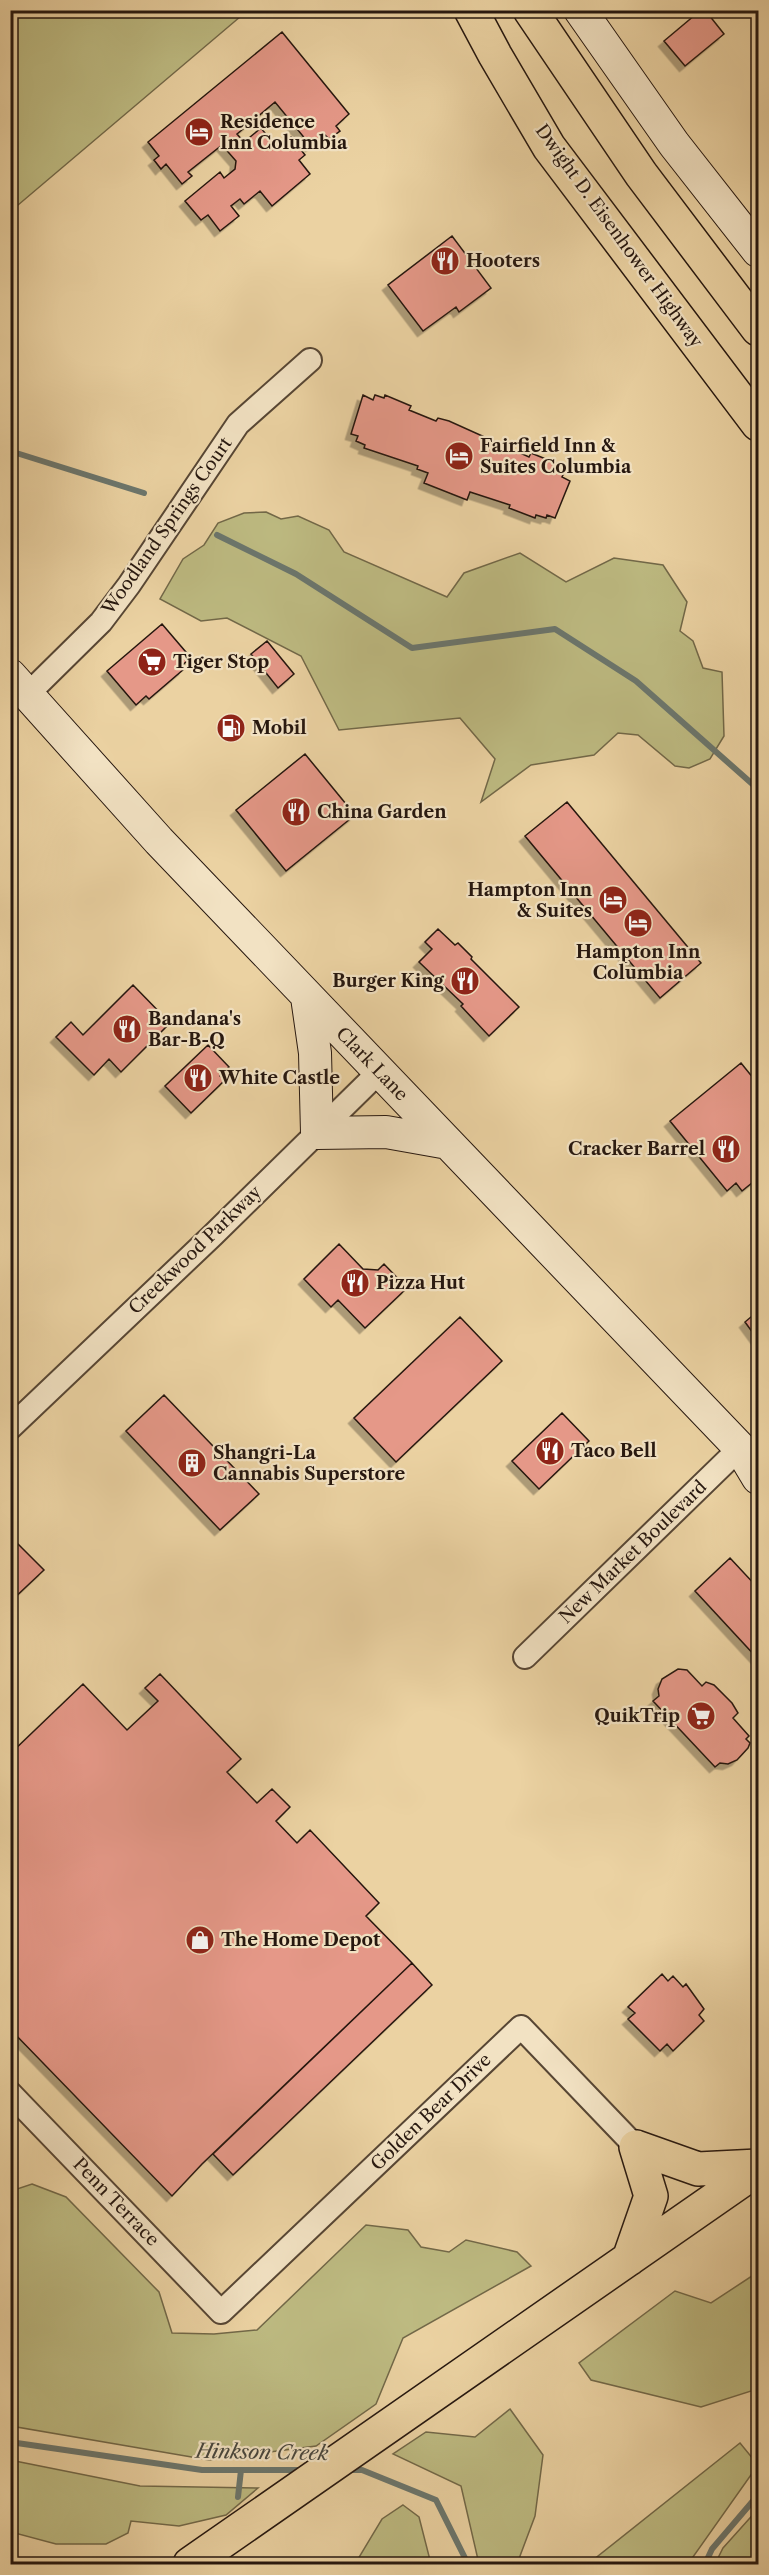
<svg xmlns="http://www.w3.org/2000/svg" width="769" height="2575" font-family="'Libre Caslon Text',serif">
  <defs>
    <filter id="shadow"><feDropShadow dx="-5.5" dy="5.5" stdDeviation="0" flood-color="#0004"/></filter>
  </defs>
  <rect width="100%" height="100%" fill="#ebd2a2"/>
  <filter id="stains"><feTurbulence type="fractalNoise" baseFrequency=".00333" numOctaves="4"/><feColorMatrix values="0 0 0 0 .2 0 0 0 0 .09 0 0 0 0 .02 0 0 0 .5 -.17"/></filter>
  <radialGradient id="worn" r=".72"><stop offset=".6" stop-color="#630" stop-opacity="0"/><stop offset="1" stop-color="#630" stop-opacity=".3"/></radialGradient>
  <path fill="#bdba81" stroke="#726848" stroke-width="1.5" d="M11 10H247V11L11 211Z
    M266 512 281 519 298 516 329 530 344 552 447 597 464 573 520 553 566 582 614 558 663 565 687 602 680 631 693 641 703 668 722 672 724 736 710 759 689 768 675 766 638 735 618 733 594 755 531 765 481 802 495 759 460 718 339 730 301 656 227 618 201 621 160 599 183 559 204 545 218 523 244 513Z
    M32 2184 66 2197 159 2292 172 2333 214 2334 257 2330 366 2225 408 2230 421 2247 449 2252 466 2240 517 2252 531 2266 403 2338 376 2404 316 2446 209 2460 11 2426V2191Z
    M758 2272V2394L754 2390 701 2407 591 2380 579 2363 675 2291 711 2303Z
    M510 2409 543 2455 535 2516 517 2564H479L461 2486 393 2454 426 2432 475 2437Z
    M740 2443 758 2465 688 2564H588Z
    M10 2460 140 2486 258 2488 226 2515 179 2526 131 2521 128 2533 106 2544H56L11 2532Z
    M403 2505 419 2517 431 2564H355L382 2519Z
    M758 2509V2555L753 2564H715L723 2548Z"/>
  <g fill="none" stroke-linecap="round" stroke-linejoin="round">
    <path stroke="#6b766d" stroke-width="6" d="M10 451 144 493
      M217 535 296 574 412 648 555 629 636 681 758 789
      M756 558 758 561
      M10 2442 202 2470H302
      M348 2470H362L436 2500 468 2564
      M238 2497 241 2470
      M705 2564 712 2549 758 2495"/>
  </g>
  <path fill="#e59888" stroke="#26170f" stroke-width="1.5" filter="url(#shadow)" d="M701 10H705L724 34 685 66 664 41Z
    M282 32 349 114 336 126 340 131 329 139 325 135 311 146 275 102 237 134 244 142 261 128 277 148 291 137 305 155 299 160 310 174 272 206 260 191 244 204 240 199 231 206 239 216 220 231 208 215 201 220 185 201 220 172 224 178 235 169 236 161 222 145 188 172 192 176 182 184 166 164 161 169 154 160 159 156 148 142Z
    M452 236 491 288 459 312 456 307 423 331 388 285Z
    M363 395 373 400 375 395 384 398 385 395 411 406 409 410 436 421 438 418 449 421 529 457 531 453 558 464 556 468 565 471 562 477 570 481 555 518 547 515 546 518 536 515 535 518 509 508 510 505 470 492 467 500 424 483 428 473 417 469 418 466 364 448 365 445 356 441 358 436 351 434Z
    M162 624 191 658 181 666 184 669 149 699 146 696 136 705 107 671Z
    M267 641 294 674 278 688 251 654Z
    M305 754 355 815 286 871 236 810Z
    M567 802 701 963 660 998 525 836Z
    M438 929 455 945 458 943 472 957 471 959 519 1007 489 1036 461 1006 463 1004 419 962 432 949 425 942Z
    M133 985 170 1023 121 1072 109 1059 94 1075 56 1037 71 1022 83 1035Z
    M208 1045 229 1067 220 1076 225 1080 191 1113 165 1086Z
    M741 1063 758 1084V1178L742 1191 736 1183 727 1191 670 1121Z
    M339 1244 363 1269 378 1270 384 1264 407 1288 365 1328 338 1300 331 1307 304 1279Z
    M758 1311V1340L745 1322Z
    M460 1317 502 1361 396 1462 354 1418Z
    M164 1395 259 1494 220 1530 126 1431Z
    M562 1413 589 1441 539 1489 512 1461Z
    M16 1542 44 1570 10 1602V1548Z
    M730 1558 758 1588V1659L695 1591Z
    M678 1669 687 1670 702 1686 706 1682 714 1685 732 1703 738 1713 733 1718 749 1736 746 1739 750 1743 748 1748 737 1760 728 1764 720 1763 715 1767 653 1701 659 1696 658 1689 662 1679Z
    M160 1674 241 1759 227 1772 257 1803 272 1789 290 1807 276 1821 297 1843 310 1830 379 1903 366 1916 412 1963 202 2164 172 2196 10 2029V1754L83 1684 127 1730 158 1701 145 1688Z
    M412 1963 432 1985 233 2175 213 2154Z
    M662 1974 668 1981 673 1976 683 1987 686 1984 704 2009 699 2015 704 2021 673 2051 667 2044 660 2051 628 2019 635 2013 628 2007Z"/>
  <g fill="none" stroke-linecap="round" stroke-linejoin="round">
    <g stroke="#574634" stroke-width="26">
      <path id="street" d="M27 695 101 622 129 585 238 424 310 360
        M10 1428 213 1235 379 1072
        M525 1657 740 1448
        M10 2093 221 2312 521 2027 636 2147"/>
    </g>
    <g stroke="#26170f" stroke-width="34">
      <path id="secondary" d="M580 10 674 144 758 251
        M10 675 159 841 740 1448 758 1478
        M307 997 315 1053 317 1133 386 1132 448 1143"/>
    </g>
    <g stroke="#26170f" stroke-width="36">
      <path id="highway" d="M471 10 495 55 549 147 758 424
        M530 10 641 174 758 329
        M636 2147 698 2169 758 2166
        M629 2259 651 2196 636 2147
        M190 2564 758 2169"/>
    </g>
    <use href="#street" stroke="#f2e2c3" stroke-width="22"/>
    <use href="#secondary" stroke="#f2e2c3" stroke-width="32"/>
    <use href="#highway" stroke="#ebd2a2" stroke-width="33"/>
  </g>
  <defs>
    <g id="hotel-disc" transform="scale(1.5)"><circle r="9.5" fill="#8f2418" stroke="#f2e2c3"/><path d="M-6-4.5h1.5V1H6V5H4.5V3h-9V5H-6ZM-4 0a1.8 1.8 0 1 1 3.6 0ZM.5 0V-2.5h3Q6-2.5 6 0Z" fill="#fff"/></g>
    <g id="restaurant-disc" transform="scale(1.5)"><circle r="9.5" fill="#8f2418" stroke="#f2e2c3"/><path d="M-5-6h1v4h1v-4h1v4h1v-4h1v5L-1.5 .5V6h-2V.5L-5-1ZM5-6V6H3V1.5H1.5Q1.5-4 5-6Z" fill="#fff"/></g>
    <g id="supermarket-disc" transform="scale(1.5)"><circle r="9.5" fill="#8f2418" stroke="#f2e2c3"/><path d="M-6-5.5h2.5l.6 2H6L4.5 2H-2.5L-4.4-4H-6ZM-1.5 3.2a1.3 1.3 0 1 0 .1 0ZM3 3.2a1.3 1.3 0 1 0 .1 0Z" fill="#fff"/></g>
    <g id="fuel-disc" transform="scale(1.5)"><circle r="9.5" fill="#8f2418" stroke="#f2e2c3"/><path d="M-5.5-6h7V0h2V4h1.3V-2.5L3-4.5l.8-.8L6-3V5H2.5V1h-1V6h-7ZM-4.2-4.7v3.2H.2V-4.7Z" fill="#fff"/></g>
    <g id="building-disc" transform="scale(1.5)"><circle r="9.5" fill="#8f2418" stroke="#f2e2c3"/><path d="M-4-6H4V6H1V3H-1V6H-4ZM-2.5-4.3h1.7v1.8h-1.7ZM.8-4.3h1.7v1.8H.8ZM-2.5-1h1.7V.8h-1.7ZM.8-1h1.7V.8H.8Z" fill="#fff"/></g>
    <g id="shop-disc" transform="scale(1.5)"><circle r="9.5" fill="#8f2418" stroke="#f2e2c3"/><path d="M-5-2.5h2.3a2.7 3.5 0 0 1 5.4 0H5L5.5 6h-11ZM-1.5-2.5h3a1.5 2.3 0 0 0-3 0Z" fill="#fff"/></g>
  </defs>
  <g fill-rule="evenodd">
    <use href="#hotel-disc" x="199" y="132"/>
    <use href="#restaurant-disc" x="445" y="261"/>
    <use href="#hotel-disc" x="459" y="456"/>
    <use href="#supermarket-disc" x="152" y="662"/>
    <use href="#fuel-disc" x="231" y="728"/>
    <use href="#restaurant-disc" x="296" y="812"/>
    <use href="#hotel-disc" x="613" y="900"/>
    <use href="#hotel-disc" x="638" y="923"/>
    <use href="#restaurant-disc" x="465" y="981"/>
    <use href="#restaurant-disc" x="127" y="1029"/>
    <use href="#restaurant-disc" x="198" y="1078"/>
    <use href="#restaurant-disc" x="726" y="1149"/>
    <use href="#restaurant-disc" x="355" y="1283"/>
    <use href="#restaurant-disc" x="550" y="1451"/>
    <use href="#building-disc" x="192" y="1463"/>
    <use href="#supermarket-disc" x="701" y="1716"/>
    <use href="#shop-disc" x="200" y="1940"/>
  </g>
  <g text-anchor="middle" stroke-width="4.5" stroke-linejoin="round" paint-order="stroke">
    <g font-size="18" font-weight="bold" fill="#26170f" stroke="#f2e2c3" text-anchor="start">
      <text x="220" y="128">Residence<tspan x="220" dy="21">Inn Columbia</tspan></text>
      <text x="466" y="267">Hooters</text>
      <text x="480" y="452">Fairfield Inn &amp;<tspan x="480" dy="21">Suites Columbia</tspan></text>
      <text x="173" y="668">Tiger Stop</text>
      <text x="252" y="734">Mobil</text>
      <text x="317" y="818">China Garden</text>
      <text x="592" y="896" text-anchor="end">Hampton Inn<tspan x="592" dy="21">&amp; Suites</tspan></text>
      <text x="638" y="958" text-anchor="middle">Hampton Inn<tspan x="638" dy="21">Columbia</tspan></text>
      <text x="444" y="987" text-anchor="end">Burger King</text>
      <text x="148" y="1025">Bandana's<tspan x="148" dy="21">Bar-B-Q</tspan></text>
      <text x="219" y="1084">White Castle</text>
      <text x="705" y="1155" text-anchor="end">Cracker Barrel</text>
      <text x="376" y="1289">Pizza Hut</text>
      <text x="571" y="1457">Taco Bell</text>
      <text x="213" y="1459">Shangri-La<tspan x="213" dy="21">Cannabis Superstore</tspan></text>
      <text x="680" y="1722" text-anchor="end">QuikTrip</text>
      <text x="221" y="1946">The Home Depot</text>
    </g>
    <g font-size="18" fill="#26170f" stroke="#f2e2c3">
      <text transform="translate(619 236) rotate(54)" y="6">Dwight D. Eisenhower Highway</text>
      <text transform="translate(167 526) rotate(-55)" y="6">Woodland Springs Court</text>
      <text transform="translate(372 1064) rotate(46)" y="6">Clark Lane</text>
      <text transform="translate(195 1250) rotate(-44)" y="6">Creekwood Parkway</text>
      <text transform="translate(633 1552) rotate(-44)" y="6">New Market Boulevard</text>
      <text transform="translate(431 2112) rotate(-44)" y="6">Golden Bear Drive</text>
      <text transform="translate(116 2202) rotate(46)" y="6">Penn Terrace</text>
    </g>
    <g font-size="20" font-style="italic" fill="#48473e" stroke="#f2e2c3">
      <text transform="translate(262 2452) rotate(1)" y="7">Hinkson Creek</text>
    </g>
  </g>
  <rect width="769" height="2575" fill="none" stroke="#ebd2a2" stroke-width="36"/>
  <rect x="12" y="12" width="745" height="2551" fill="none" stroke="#26170f" stroke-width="3"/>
  <rect x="18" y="18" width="733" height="2539" fill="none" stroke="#26170f" stroke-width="1.5"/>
  <rect width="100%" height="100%" filter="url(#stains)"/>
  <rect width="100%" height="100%" fill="url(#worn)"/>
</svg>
